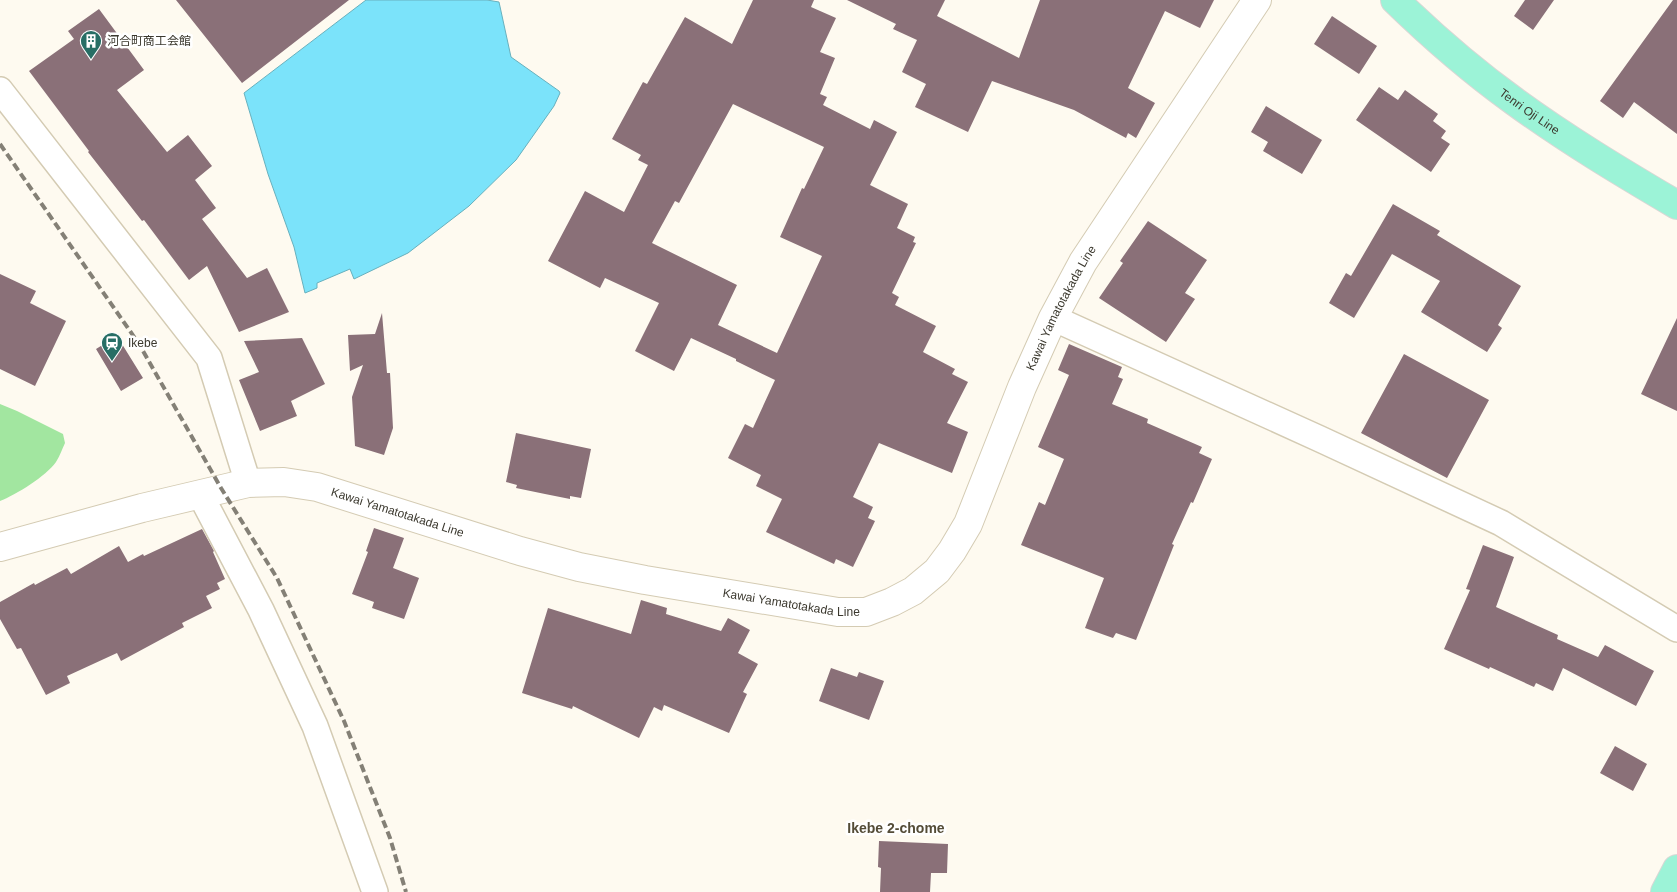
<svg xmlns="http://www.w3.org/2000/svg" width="1677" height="892" font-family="Helvetica,'Noto Sans JP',sans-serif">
  <rect width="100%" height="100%" fill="#fefaf0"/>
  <path fill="#a2e6a0" d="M0 404 17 411 63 434 65 443C62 449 60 456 56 462 46 476 16 495 0 501Z"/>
  <path fill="#7be3fa" stroke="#68b0bd" d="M366 0H487L499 2 511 57 559 91 560 93 554 106 516 160 469 206 408 253 354 279 350 269 317 283V288L305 293 294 247 268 174 244 93Z"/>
  <path fill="#8a7078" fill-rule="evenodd" d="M176 0H349L242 83Z
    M753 0H814L811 7 836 18 820 52 835 58 820 94 827 97 823 105 870 129 874 120 897 132 870 185 908 204 897 228 915 237 913 242 916 243 892 293 899 297 895 305 936 326 923 352 955 369 952 374 968 382 947 423 968 432 952 473 879 443 853 497 873 507 868 518 875 521 853 567 836 559 834 564 766 532 782 499 756 486 761 475 728 458 745 424 753 428 775 380 736 361V359L691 338 674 371 635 351 659 303 605 278 600 288 548 261 585 191 624 212 648 165 638 160 641 155 612 139 643 82 647 84 685 17 732 44ZM733 104 824 147 804 189 802 188 780 237 822 256 777 353 718 325 737 285 652 243 675 201 679 203Z
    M847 0H945L937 16 1019 58 1040 0H1214L1200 28 1165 11 1128 88 1155 103 1136 138 1128 133 1126 138 1074 110 992 81 968 132 915 107 926 84 902 72 917 40 893 29 896 24Z
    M1525 0H1554L1533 30 1514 16Z
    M1673 0H1677V134L1634 102 1623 118 1600 101Z
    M99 9 144 70 117 90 167 152 188 135 212 166 195 180 216 208 202 219 247 278 267 268 289 312 239 332 207 266 189 280 144 220 142 221 88 152 89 151 29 71 74 39 68 31Z
    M1332 16 1377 46 1359 74 1314 44Z
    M1379 87 1398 100 1405 90 1438 114 1433 121 1446 131 1441 138 1450 144 1431 172 1356 120Z
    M1266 106 1322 140 1302 174 1263 151 1268 142 1251 132Z
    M1393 204 1440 231 1437 235 1521 286 1498 325 1502 328 1487 352 1421 312 1440 281 1392 254 1354 318 1329 303 1346 273 1351 276Z
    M1148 221 1207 260 1185 293 1195 299 1166 342 1099 298 1123 263 1120 261Z
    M0 274 36 291 30 303 66 321 35 386 0 369Z
    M382 313 387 373H390L393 428 384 455 355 446 352 397 363 365 350 371 348 335 375 334Z
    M1677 318V411L1641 394Z
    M117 336 143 378 121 391 96 349Z
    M302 338 325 384 291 401 297 416 260 431 239 380 259 372 244 341Z
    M1069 344 1122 367 1118 377 1123 379 1112 404 1148 419 1147 423 1202 447 1199 453 1212 459 1193 503 1191 502 1172 544 1174 545 1136 640 1116 633 1113 638 1085 628 1104 578 1021 545 1039 502 1045 505 1064 459 1038 447 1069 375 1058 370Z
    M1404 354 1489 400 1447 478 1361 433Z
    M516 433 591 449 581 498 570 496V499L545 494 516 488 517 485 506 482Z
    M374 528 404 538 393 568 419 578 404 619 372 608 374 602 352 594 368 552 366 551Z
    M202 529 214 551 213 552 225 579 217 583 220 589 206 596 212 608 182 623 184 627 121 661 117 653 67 676 70 683 46 695 21 648 17 649 0 619V602L34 583 35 585 67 568 71 574 119 546 128 562 143 554 144 556Z
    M1483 545 1514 557 1496 607 1558 635 1557 639 1598 657 1605 645 1654 671 1636 706 1563 668 1553 691 1536 683 1534 687 1490 667 1489 669 1444 649 1470 590 1466 589Z
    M641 600 667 608 666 614 721 631 728 618 750 630 738 653 758 664 743 692 747 694 729 733 664 705 662 711 654 707 639 738 573 706 572 709 522 693 548 608 631 634Z
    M831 668 857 677 859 672 884 681 869 720 819 701Z
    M1615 746 1647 764 1633 791 1600 773Z
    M879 841 948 844 947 873H931L930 892H880L881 868 878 867Z"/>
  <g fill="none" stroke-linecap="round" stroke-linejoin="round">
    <g stroke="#d4cbb3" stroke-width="28">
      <path id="minor" d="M0 90 209 358 248 483
        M1053 318 1320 439 1501 523 1677 629
        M200 494 261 610 315 726 375 892"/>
    </g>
    <g stroke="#d4cbb3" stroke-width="30">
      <g id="secondary">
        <path id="s1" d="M0 547 142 508 248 483 284 482 317 487 520 551 579 567 645 580 838 612H866L892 602 913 591 937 571 952 551 968 524 1022 387 1053 318 1083 262 1257 0"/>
      </g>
    </g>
    <g stroke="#d8d7d5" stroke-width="30">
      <g id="primary">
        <path id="s2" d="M1395 0C1432 36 1471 70 1514 101 1566 139 1621 172 1677 205"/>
        <path d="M1665 892 1677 869"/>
      </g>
    </g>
    <use href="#minor" stroke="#fff" stroke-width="25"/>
    <use href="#secondary" stroke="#fff" stroke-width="28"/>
    <use href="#primary" stroke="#9cf3d7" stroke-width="28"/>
    <path stroke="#848076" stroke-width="4" stroke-dasharray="8 4" stroke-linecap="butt" d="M0 144 139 344 221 488 277 578 344 721 390 838 406 892"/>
  </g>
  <defs>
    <g id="building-pin" transform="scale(1.125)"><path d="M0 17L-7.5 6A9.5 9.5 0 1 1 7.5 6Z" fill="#276e65" stroke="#fff"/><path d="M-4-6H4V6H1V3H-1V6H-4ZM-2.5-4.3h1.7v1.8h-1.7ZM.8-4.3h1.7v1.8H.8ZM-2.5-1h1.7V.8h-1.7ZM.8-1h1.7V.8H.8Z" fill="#fff"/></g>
    <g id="station-pin" transform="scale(1.125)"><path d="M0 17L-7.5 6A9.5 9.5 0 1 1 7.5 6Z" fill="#276e65" stroke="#fff"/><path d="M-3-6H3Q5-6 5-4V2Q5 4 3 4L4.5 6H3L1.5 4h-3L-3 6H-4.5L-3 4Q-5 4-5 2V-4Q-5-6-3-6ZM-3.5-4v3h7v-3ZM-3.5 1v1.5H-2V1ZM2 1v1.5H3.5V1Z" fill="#fff"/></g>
  </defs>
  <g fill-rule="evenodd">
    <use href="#building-pin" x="91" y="41"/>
    <use href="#station-pin" x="112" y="343"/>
  </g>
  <g text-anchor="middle" stroke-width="5" stroke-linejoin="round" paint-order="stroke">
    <g font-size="12" fill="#3b382e" stroke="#fff" text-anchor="start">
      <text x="107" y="45">河合町商工会館</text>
      <text x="128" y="347">Ikebe</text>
    </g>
    <g font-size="12" fill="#3b382e" stroke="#fff">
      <text dy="4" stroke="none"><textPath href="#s2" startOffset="175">Tenri Oji Line</textPath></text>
      <text dy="4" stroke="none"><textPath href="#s1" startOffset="1265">Kawai Yamatotakada Line</textPath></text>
      <text dy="4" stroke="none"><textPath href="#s1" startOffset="410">Kawai Yamatotakada Line</textPath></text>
      <text dy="4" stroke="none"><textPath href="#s1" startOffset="815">Kawai Yamatotakada Line</textPath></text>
    </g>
    <g font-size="14" font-weight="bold" fill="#544c37" stroke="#fff">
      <text x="896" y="833">Ikebe 2-chome</text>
    </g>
  </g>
</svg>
